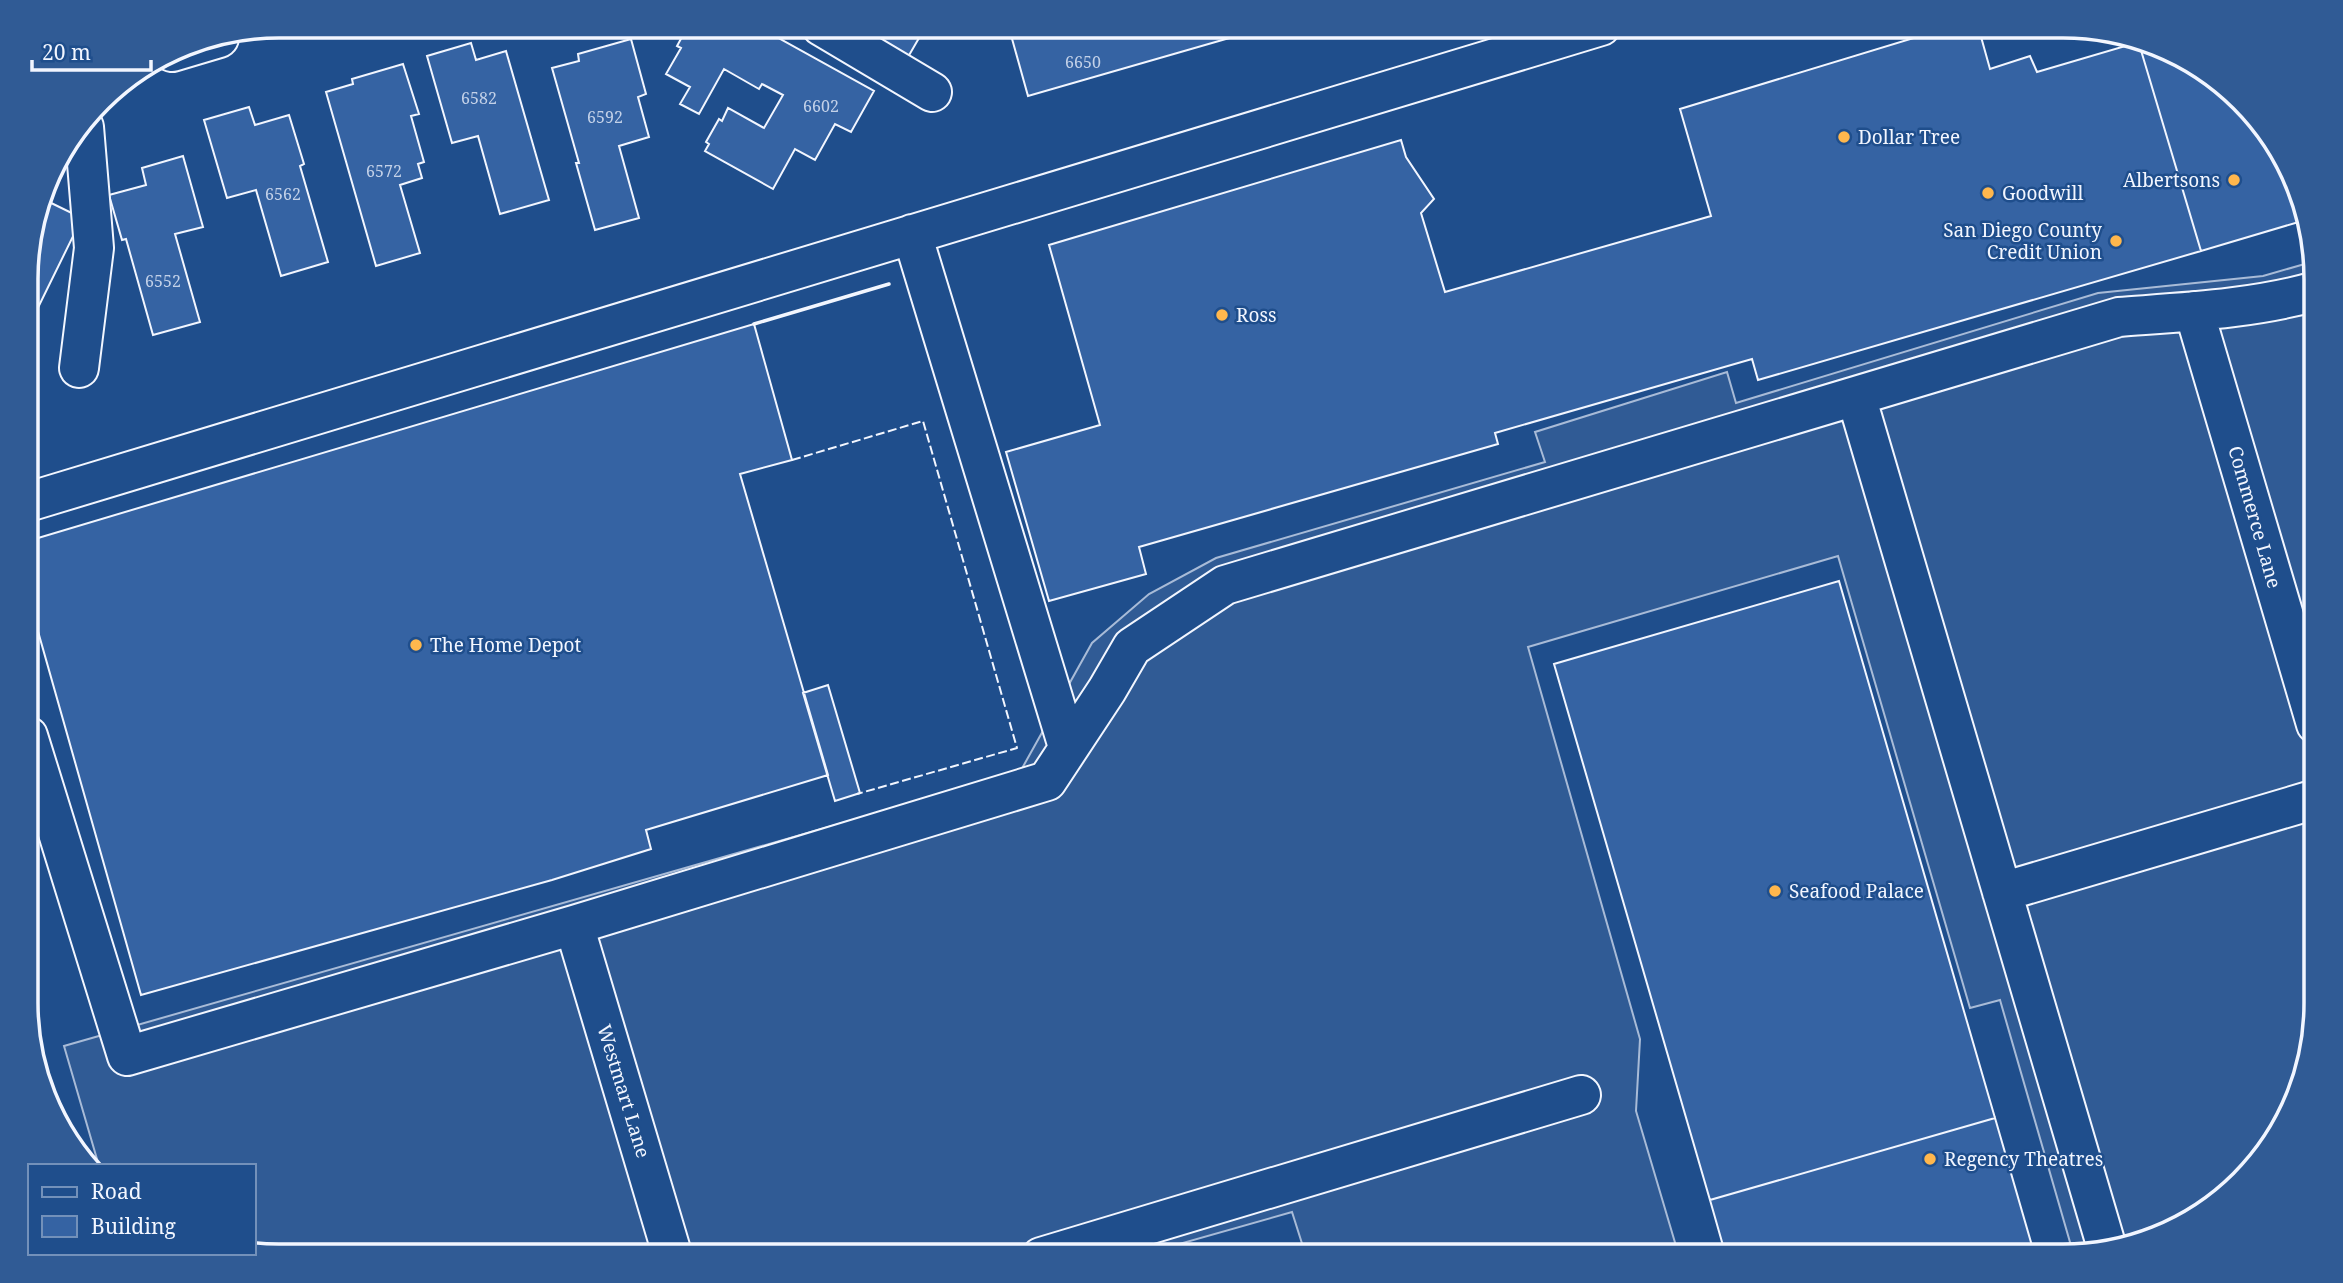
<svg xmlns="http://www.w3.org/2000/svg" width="2343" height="1283" font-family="'Noto Serif',serif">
  <rect width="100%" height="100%" fill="#1f4e8c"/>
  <path fill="#305b95" stroke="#a8bbd7" stroke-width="2" d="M2315 261 2316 1019 2283 1130 2190 1223 2074 1256 2000 1000 1970 1008 1838 556 1528 647 1640 1039 1636 1111 1679 1256H1306L1292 1212 1137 1256 279 1257 254 1250V1166H99L64 1046 1020 772 1092 643 1149 594 1216 558 1545 462 1535 432 1727 372 1736 403 2098 293 2263 276Z"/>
  <path fill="#3563a3" stroke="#f2f6ff" stroke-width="2" d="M688 26H757L874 91 851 132 835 124 815 160 795 149 773 189 705 151 709 144 706 142 719 119 722 121 728 108 764 128 783 95 762 84 759 89 724 69 699 114 680 104 690 87 666 74 681 48 677 46Z
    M845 26H926L908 57Z
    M1015 26H1271L1028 96 1009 28Z
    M1953 26H1978L1990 69 2030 56 2037 72 2132 44 2140 47 2201 251 1758 380 1752 359 1495 433 1498 444 1139 547 1146 574 1049 601 1006 452 1100 425 1049 245 1401 140 1406 157 1434 199 1421 213 1445 292 1711 216 1680 109Z
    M631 39 646 94 638 97 649 137 619 146 639 218 595 230 576 163H579L552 68 579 61 578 54Z
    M471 43 476 60 506 51 549 200 500 214 478 136 452 143 427 56Z
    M2140 47 2190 60 2274 139 2302 221 2201 251Z
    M403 64 419 114 411 116 424 162 418 164 422 178 400 185 420 253 376 266 326 92 353 84 352 79Z
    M249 107 255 125 289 115 304 164 300 166 328 262 281 276 256 190 227 198 204 120Z
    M183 156 203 227 175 234 200 322 153 335 126 239 122 240 109 195 146 185 142 168Z
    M43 199 82 218 28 328V247Z
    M754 324 792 460 740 474 828 775 646 830 651 849 552 880 141 995 28 596V541Z
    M1839 581 1995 1118 1710 1200 1554 664Z
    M828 685 860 793 835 801 803 693Z
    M1995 1118 2035 1256H1726L1710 1200Z"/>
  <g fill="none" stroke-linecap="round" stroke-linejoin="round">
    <g stroke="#f2f6ff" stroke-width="42">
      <path id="minor" d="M821 26 932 92
        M172 52 219 38
        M912 234 1068 747
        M2194 311 2316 724
        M79 368 94 248 84 127
        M1856 396 2107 1248
        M28 502 1601 26
        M28 736 127 1056 574 925 1047 781 1107 690 1132 647 1225 585 2119 317C2184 312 2253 309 2316 291
        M2002 892 2316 799
        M574 925 673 1257
        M1041 1257 1581 1095"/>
    </g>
    <use href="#minor" stroke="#1f4e8c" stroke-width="38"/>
    <path stroke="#f2f6ff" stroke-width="2" stroke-dasharray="9 3.5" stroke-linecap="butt" d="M792 460 923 421 1017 748 857 794"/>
    <path stroke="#f2f6ff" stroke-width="3.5" d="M754 324 889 284"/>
  </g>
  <g fill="#ffb74d" stroke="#1f4e8c" stroke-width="2.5">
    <circle cx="1844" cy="137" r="7"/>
    <circle cx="2234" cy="180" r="7"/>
    <circle cx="1988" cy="193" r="7"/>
    <circle cx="2116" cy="241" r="7"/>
    <circle cx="1222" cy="315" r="7"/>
    <circle cx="416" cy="645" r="7"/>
    <circle cx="1775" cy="891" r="7"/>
    <circle cx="1930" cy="1159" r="7"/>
  </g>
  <g text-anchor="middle" stroke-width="5" stroke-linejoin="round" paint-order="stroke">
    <g font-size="16" fill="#c3d1e8">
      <text x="1083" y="68">6650</text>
      <text x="479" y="104">6582</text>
      <text x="821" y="112">6602</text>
      <text x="605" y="123">6592</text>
      <text x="384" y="177">6572</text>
      <text x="283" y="200">6562</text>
      <text x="163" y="287">6552</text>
    </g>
    <g font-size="19" fill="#f2f6ff" stroke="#1f4e8c" text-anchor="start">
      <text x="1858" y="144">Dollar Tree</text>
      <text x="2220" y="187" text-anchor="end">Albertsons</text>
      <text x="2002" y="200">Goodwill</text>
      <text x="2102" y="237" text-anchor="end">San Diego County<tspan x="2102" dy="22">Credit Union</tspan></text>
      <text x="1236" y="322">Ross</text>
      <text x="430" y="652">The Home Depot</text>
      <text x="1789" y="898">Seafood Palace</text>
      <text x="1944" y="1166">Regency Theatres</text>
    </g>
    <g font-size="19" fill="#f2f6ff" stroke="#1f4e8c">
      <text transform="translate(2255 517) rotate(74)" y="7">Commerce Lane</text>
      <text transform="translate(624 1091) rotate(73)" y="7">Westmart Lane</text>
    </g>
  </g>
  <path d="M0 0H2343V1283H0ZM279 38H2063A241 241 0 0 1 2304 279V1003A241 241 0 0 1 2063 1244H279A241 241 0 0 1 38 1003V279A241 241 0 0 1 279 38Z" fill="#305b95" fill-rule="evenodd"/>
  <path fill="none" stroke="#f2f6ff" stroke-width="3.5" d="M279 38H2063A241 241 0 0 1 2304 279V1003A241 241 0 0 1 2063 1244H279A241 241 0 0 1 38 1003V279A241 241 0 0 1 279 38Z"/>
  <rect x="28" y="1164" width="228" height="91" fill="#1f4e8c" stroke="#7391ba" stroke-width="2"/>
  <rect x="42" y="1187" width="35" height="10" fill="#1f4e8c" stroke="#7391ba" stroke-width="2"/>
  <text x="91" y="1199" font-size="21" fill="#f2f6ff">Road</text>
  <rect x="42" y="1216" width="35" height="21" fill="#3563a3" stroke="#7391ba" stroke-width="2"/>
  <text x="91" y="1234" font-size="21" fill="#f2f6ff">Building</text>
  <path d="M32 60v10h119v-10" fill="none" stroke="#f2f6ff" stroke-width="3.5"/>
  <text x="42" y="60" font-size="21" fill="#f2f6ff" stroke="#1f4e8c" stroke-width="5" paint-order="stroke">20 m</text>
</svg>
